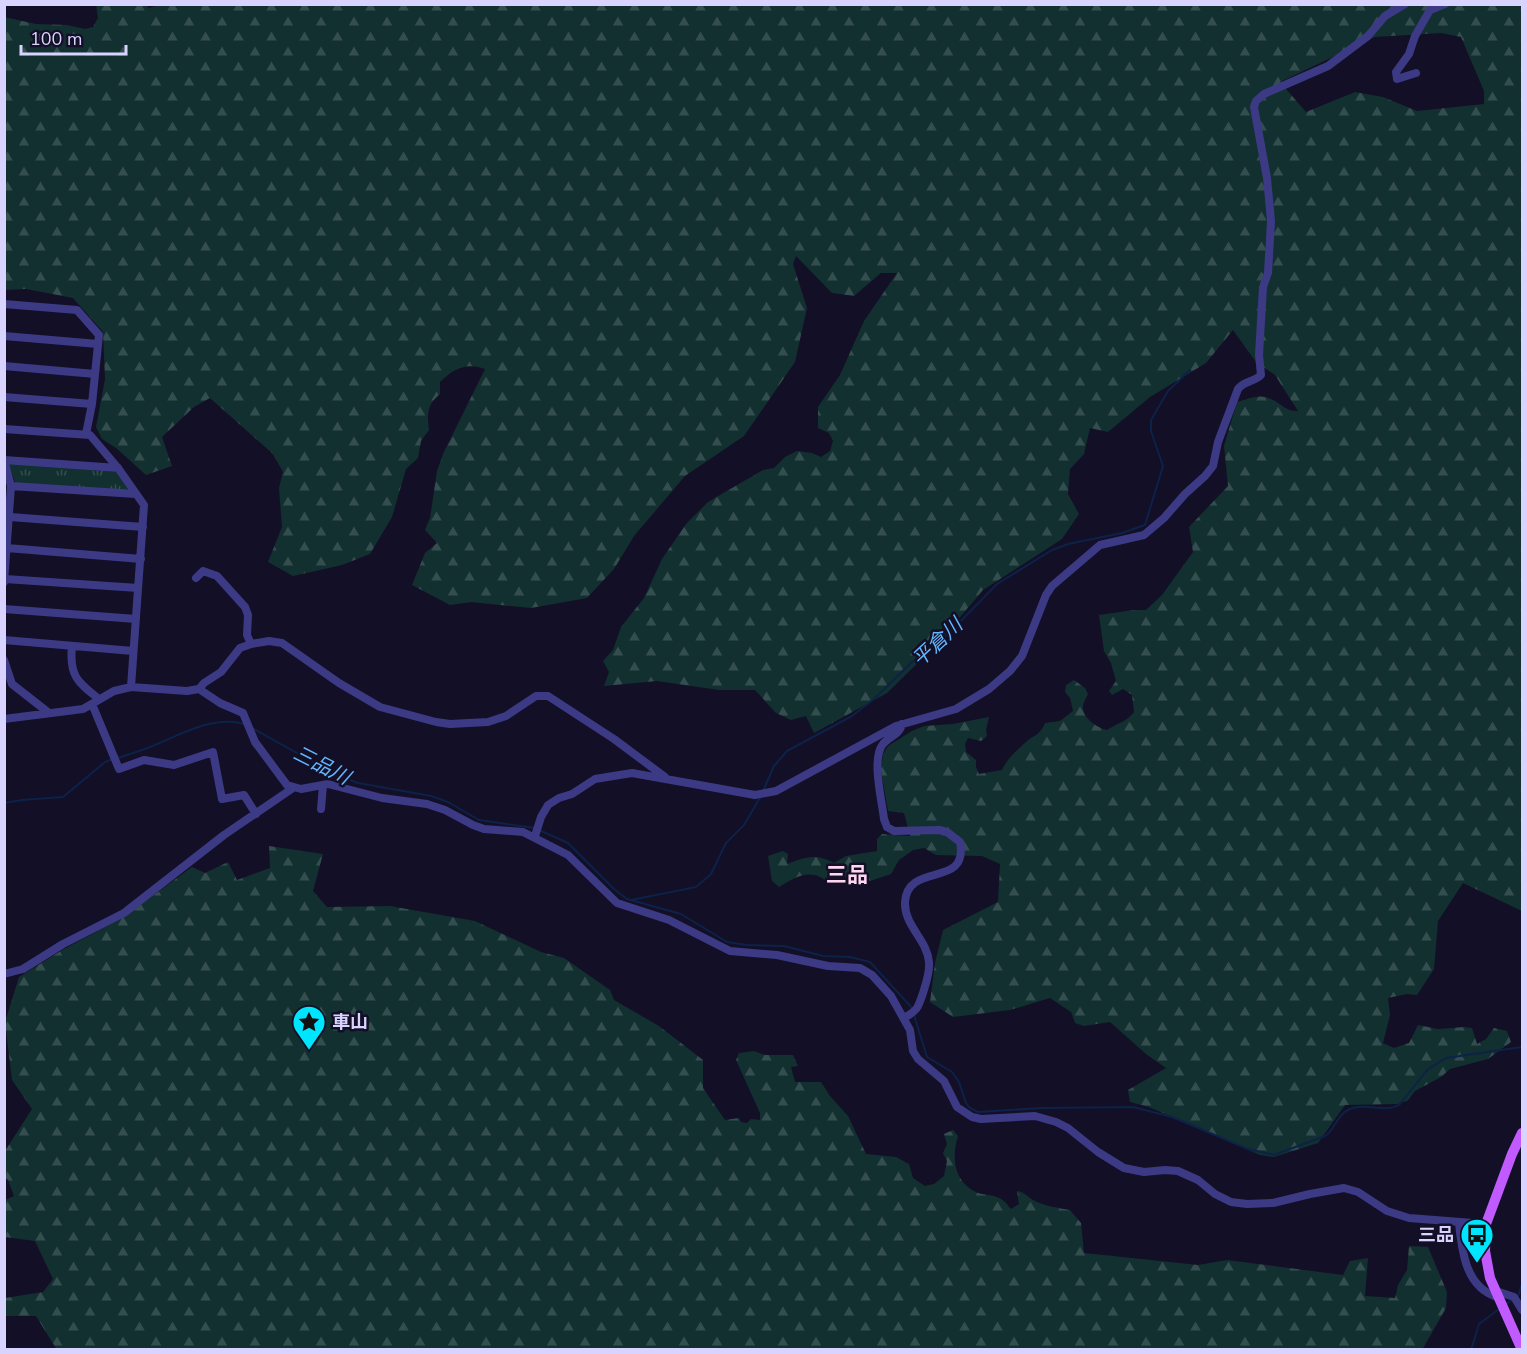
<svg xmlns="http://www.w3.org/2000/svg" width="1527" height="1354" font-family="'Nunito Sans','Noto Sans JP',sans-serif">
  <defs>
    <pattern id="forest-firs" width="22" height="20" patternUnits="userSpaceOnUse" patternTransform="scale(1.5)"><rect width="22" height="20" fill="#12302f"/><path d="M5 1l3.5 6h-7zM16 11l3.5 6h-7z" fill="#344d4e"/></pattern>
    <pattern id="park-tufts" width="24" height="20" patternUnits="userSpaceOnUse" patternTransform="scale(1.5)"><rect width="24" height="20" fill="#12302f"/><path d="M3 7l-1-3M5 7V3M7 7l1-3M15 17l-1-3M17 17v-4M19 17l1-3" fill="none" stroke="#344d4e"/></pattern>
  </defs>
  <rect width="100%" height="100%" fill="#130f26"/>
  <path fill="url(#forest-firs)" fill-rule="evenodd" d="M96 4 146 5 149 8 162 4 1522 5V911L1463 883 1438 921 1434 969 1417 995 1407 994 1388 998 1390 1015 1383 1043 1394 1048 1409 1043 1418 1025 1438 1029 1464 1027 1472 1028 1477 1044 1486 1039 1494 1028 1507 1031 1511 1042 1488 1059 1450 1069 1441 1077 1415 1091 1407 1101 1397 1104 1345 1105 1318 1143 1274 1157 1260 1155 1149 1107 1130 1102 1128 1090 1166 1068 1146 1054 1110 1022 1084 1026 1075 1023 1071 1012 1050 998 1010 1010 953 1017 930 1002 935 963 943 930 998 902 1000 864 982 856 936 855 924 848 913 850 899 860 891 874 870 881 831 885C813 867 798 875 779 887L772 881 768 856 783 851 788 854 787 864C806 857 815 853 834 863L846 856 877 851V839L882 834 910 836 904 813 888 811 881 770 883 754 888 746 912 731 924 726 953 724 989 717 986 730 987 736 981 741 968 738 965 744 966 752 976 760V767L979 774 1002 770C1007 759 1016 751 1025 743 1034 734 1039 737 1045 723L1060 721 1073 711 1070 698 1065 692 1066 685 1074 680 1085 688 1088 694C1086 698 1083 703 1083 707 1083 719 1098 728 1107 730 1117 723 1127 722 1134 712L1132 695 1123 689 1112 695 1109 691 1116 681 1111 663 1104 651 1099 615 1134 610H1146L1162 595 1193 552 1189 527 1228 486 1224 446 1237 402C1248 399 1260 393 1271 399 1281 403 1286 412 1298 411L1275 375 1256 362 1233 330 1206 363 1150 397 1108 432 1090 428 1084 454 1070 469 1068 494 1079 514 1062 539 983 590 939 642 887 693 814 733 806 716 791 720 776 713 755 690H719L657 681 604 686 609 672 603 661 613 650 621 627 644 598 662 559 686 524 708 502 763 470 774 468 785 457 797 451 812 453 821 457 830 451 833 441 829 433 818 428V407L840 375 864 321 897 273H881L854 296 832 293 796 256 793 264 807 308 795 362 744 436 685 476 634 536 614 569 587 598 531 608 471 602 450 605 412 585 425 553 437 543 425 530 430 518 437 471 443 454 485 369C465 362 454 369 440 382V394C427 405 427 413 429 430L421 441 418 458 406 469 392 517 370 554 342 565 293 576 268 562 282 527 279 488 283 472 273 454 210 398 194 407 162 437 172 466 146 475 116 448 102 439 96 427 105 379 103 332 73 298 26 289 5 290 4 17 36 24 67 25 85 29 93 27 98 18ZM1441 33 1461 37 1484 91V104L1417 111 1383 97 1355 92 1306 112 1280 82 1375 37Z
    M269 846 323 854 313 891 327 907 390 906 475 921 541 952 564 958 610 990 614 1000 659 1026 703 1060V1088L725 1120 739 1118 741 1122 747 1123 751 1119 760 1120V1113L736 1060 739 1053 754 1051 765 1055H793L798 1066 791 1067 795 1082H821L830 1096 848 1116 866 1154 896 1157 909 1164 913 1178 925 1186 934 1184 944 1176 947 1161 943 1153 947 1144 944 1134 953 1130 958 1136C951 1159 954 1182 978 1193 985 1195 995 1195 1001 1199 1005 1201 1009 1207 1011 1209L1019 1204 1017 1191C1025 1192 1027 1197 1035 1201 1045 1206 1058 1208 1070 1210L1081 1223 1084 1253 1198 1265 1227 1260 1343 1275 1350 1261 1368 1258 1365 1296 1395 1298 1398 1285 1407 1270 1409 1246 1428 1247 1447 1292 1446 1308 1422 1350H57L36 1316H6L5 1298 43 1292 53 1279 35 1241 5 1237V1200L14 1196 8 1180 5 1178V1151L32 1109 12 1080 5 1022 19 977 64 949 124 917 192 867 205 873 228 862 237 880 270 868Z"/>
  <path fill="url(#park-tufts)" d="M13 463 116 472 128 488 126 492 17 483 15 482 9 465Z"/>
  <g fill="none" stroke-linecap="round" stroke-linejoin="round">
    <path stroke="#0c2248" stroke-width="2" d="M252 728 335 774 358 783 431 796 448 802 479 820 534 828
      M118 758C127 755 136 752 145 749 175 738 211 714 244 724
      M763 791 774 766 787 751 852 716 874 699 911 663 950 632 997 584 1052 550 1068 544 1122 533 1145 525 1163 466 1151 431V420L1168 391 1190 370
      M4 803 22 800 63 797 105 762 113 759
      M539 830 568 843 614 889 627 899 681 914 727 942 747 945 784 946 823 956 850 957 870 962 913 1009
      M631 900 696 887 711 874 726 843 744 825 761 796
      M914 1015 927 1057 952 1072 959 1082 966 1103 970 1108 978 1112 1042 1108 1133 1107 1172 1117 1248 1149 1274 1155 1325 1136C1336 1129 1336 1115 1350 1109 1366 1102 1386 1114 1400 1104L1428 1069 1446 1058 1522 1047
      M1506 1304 1518 1296 1522 1284
      M1471 1350 1479 1324 1499 1309"/>
    <path stroke="#3d3a85" stroke-width="8" d="M1416 73 1397 79 1396 72 1409 54 1415 36 1430 10 1445 4
      M4 304 77 310 99 335 92 404 86 434
      M4 336 98 344
      M4 366 95 374
      M4 397 92 404
      M4 429 90 435 118 468 144 505 131 687
      M4 460 11 486 4 582
      M4 460 118 468
      M11 486 136 494
      M10 517 143 527
      M7 548 141 559
      M196 578 203 571 217 576 245 607 248 615 247 635 251 644
      M5 579 138 588
      M4 609 136 619
      M4 640 133 651
      M72 646C69 675 77 682 99 699
      M4 660 12 684 49 713
      M199 689 204 683 221 672 240 648 251 644 269 641 282 643 339 683 380 707 436 722 450 724 488 722 506 716 536 696H548L614 739 665 777
      M92 704 119 769 144 760 174 765 213 752 222 799 244 795 256 814
      M4 719 83 709 114 691 131 687 187 691 199 689 220 703 243 713 255 742 287 785 301 789 328 784 382 798 427 804 445 810 473 825 484 829 523 832 568 855 617 903 669 920 730 951 777 955 828 966 860 968 872 975 891 996 910 1030 913 1051 918 1059 944 1081 957 1107 972 1117 981 1119 1035 1116 1056 1122 1068 1128 1098 1152 1124 1168 1144 1172 1165 1170 1178 1171 1198 1180 1215 1194 1231 1202 1247 1204 1273 1203 1310 1194 1344 1188 1358 1192 1387 1211 1409 1218 1486 1224
      M902 724C900 735 889 736 883 744 871 758 882 801 884 819L887 827 894 831 939 830 947 832 960 842C969 889 908 861 905 902 904 926 927 939 929 962 930 973 926 983 923 993 918 1008 918 1010 904 1018
      M321 809 323 785
      M535 836 541 817 548 805 559 798 572 794 595 779 632 773 755 795 776 791 896 726 956 709 989 689 1010 671 1022 656 1046 595 1052 586 1100 545 1144 535 1164 518 1185 494 1205 476 1213 466 1218 442 1238 389C1244 381 1254 382 1261 375L1259 355 1263 287 1268 273 1271 221 1267 178 1254 107 1256 101 1264 94 1328 66 1368 36 1385 16 1405 4
      M4 974 23 969 63 944 124 913 224 835 293 788
      M1459 1223C1462 1253 1466 1289 1500 1298
      M1496 1291 1514 1297 1522 1310"/>
    <path stroke="#c25bff" stroke-width="10" d="M1522 1350 1490 1278 1485 1251 1486 1224 1512 1154 1522 1133"/>
  </g>
  <defs>
    <g id="sight-pin" transform="scale(1.725)"><path d="M0 17L-7.5 6A9.5 9.5 0 1 1 7.5 6Z" fill="#00e5ff" stroke="#130f26"/><path d="M0-6L1.8-2.2L6-1.7L2.9 1.2L3.7 5.4L0 3.3L-3.7 5.4L-2.9 1.2L-6-1.7L-1.8-2.2Z" fill="#111"/></g>
    <g id="bus-pin" transform="scale(1.725)"><path d="M0 17L-7.5 6A9.5 9.5 0 1 1 7.5 6Z" fill="#00e5ff" stroke="#130f26"/><path d="M-5-6H5V4H4V6H2V4H-2V6H-4V4H-5ZM-3.5-4V0h7V-4ZM-3.5 1.2v1.5H-2V1.2ZM2 1.2v1.5H3.5V1.2Z" fill="#111"/></g>
  </defs>
  <g fill-rule="evenodd">
    <use href="#sight-pin" x="309" y="1022"/>
    <use href="#bus-pin" x="1477" y="1235"/>
  </g>
  <g text-anchor="middle" stroke-width="5" stroke-linejoin="round" paint-order="stroke">
    <g font-size="18" font-weight="bold" fill="#d9d4ff" stroke="#130f26" text-anchor="start">
      <text x="332" y="1028">車山</text>
      <text x="1454" y="1241" text-anchor="end">三品</text>
    </g>
    <g font-size="20" font-style="italic" fill="#62b6ff" stroke="#130f26">
      <text transform="translate(937 642) rotate(-43)" y="7">平倉川</text>
      <text transform="translate(322 765) rotate(27)" y="7">三品川</text>
    </g>
    <g font-size="21" font-weight="bold" fill="#ffd6f0" stroke="#130f26">
      <text x="847" y="882">三品</text>
    </g>
  </g>
  <rect width="1527" height="1354" fill="none" stroke="#d9d4ff" stroke-width="12"/>
  <path d="M21 45v9h105v-9" fill="none" stroke="#d9d4ff" stroke-width="3"/>
  <text x="30" y="45" font-size="18" fill="#d9d4ff" stroke="#130f26" stroke-width="4.5" paint-order="stroke">100 m</text>
</svg>
